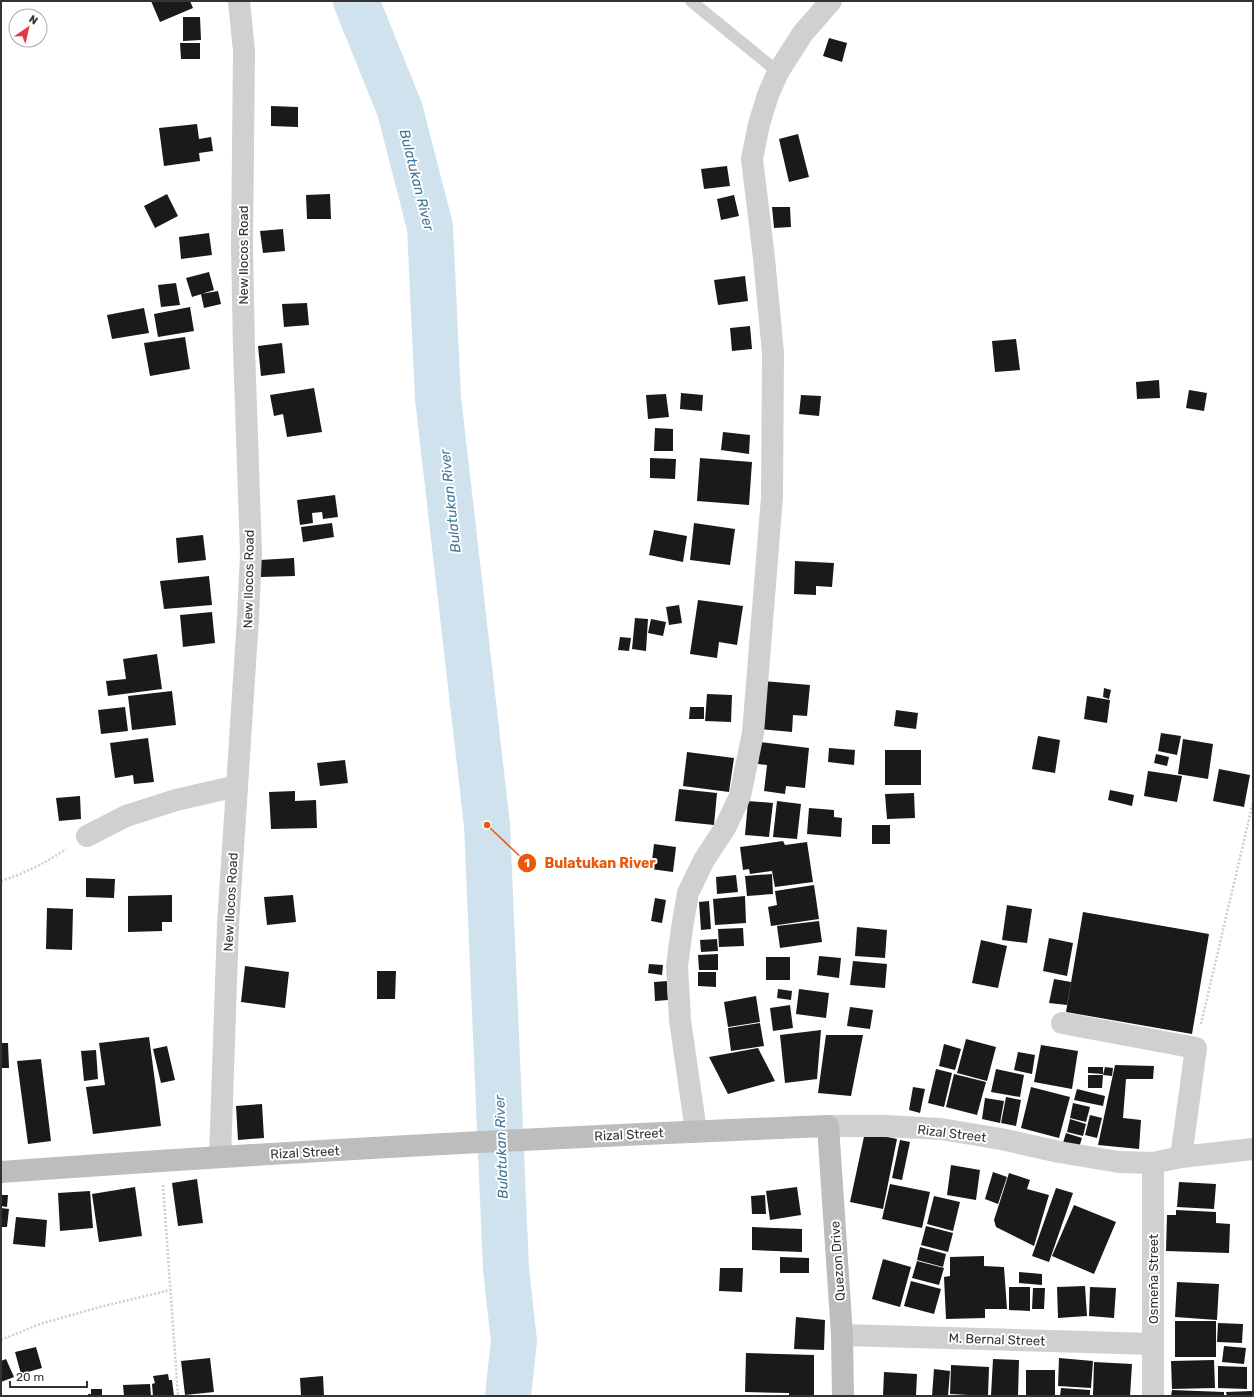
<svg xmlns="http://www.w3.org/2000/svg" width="1254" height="1397" font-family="Rubik,sans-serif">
  <rect width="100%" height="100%" fill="#fff"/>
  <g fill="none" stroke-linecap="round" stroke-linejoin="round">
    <path stroke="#cfe2ee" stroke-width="46" d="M356 1 400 110 430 227 438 398 487 825 506 1269 514 1341 508 1396"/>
  </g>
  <path fill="#1a1a1a" d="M151 1H190L193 8 160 22Z
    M183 17H200L201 40 183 41Z
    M829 38 847 43 842 62 823 56Z
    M180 43H200V59H181Z
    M271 106 298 107V127L271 126Z
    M197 124 199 139 211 137 213 151 199 153 200 161 164 166 159 128Z
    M798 134 809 177 789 182 779 139Z
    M727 166 730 186 704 189 701 169Z
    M167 194 178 216 155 228 144 206Z
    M330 194 331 219H307L306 195Z
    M734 195 739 216 721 220 717 199Z
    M772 207H790L791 227 774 228Z
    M283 229 285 251 263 253 260 231Z
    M209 233 212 255 181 259 179 237Z
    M209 272 214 290 192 297 186 278Z
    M745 276 748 301 718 305 714 280Z
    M176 283 180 305 161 307 158 285Z
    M218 291 221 304 204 308 201 294Z
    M307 303 309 325 284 327 282 304Z
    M190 307 194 331 158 337 154 314Z
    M144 308 149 333 112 339 107 315Z
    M750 326 752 349 732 351 730 328Z
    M185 337 190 369 150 376 144 343Z
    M1016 339 1020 370 995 372 992 341Z
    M282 343 285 373 261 376 258 346Z
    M1159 380 1160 398 1137 399 1136 382Z
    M314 388 322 432 287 437 283 414 274 416 270 395Z
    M1189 390 1207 393 1204 411 1186 408Z
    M681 393 703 395 702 411 680 409Z
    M666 394 669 417 648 419 646 395Z
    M801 395 821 396 819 416 799 414Z
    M655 428 673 429V451H654Z
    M723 432 750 435 749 454 721 450Z
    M650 458 676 459 675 479 650 478Z
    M700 458 752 462 749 505 697 501Z
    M335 495 338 517 323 519 322 512 312 513 313 523 300 525 297 500Z
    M332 523 334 537 303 542 301 527Z
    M694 523 735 529 730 565 690 560Z
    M654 530 687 536 683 562 649 555Z
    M203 535 206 560 178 563 176 538Z
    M294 558 295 576 261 577 260 560Z
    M795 561 834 563 832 587 816 586V595L794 594Z
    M209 576 212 605 164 609 160 581Z
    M698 600 743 606 737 645 719 642 717 658 690 654Z
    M679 605 682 623 669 625 666 607Z
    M212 612 215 643 183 647 180 615Z
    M635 618 648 619 646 651 632 649Z
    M651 619 666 622 663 636 648 633Z
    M620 637 631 638 629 651 618 650Z
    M157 654 162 689 108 696 106 681 126 679 123 659Z
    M763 681 810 685 807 716 793 715 792 732 759 729Z
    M1104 688 1111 690 1109 699 1103 697Z
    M172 691 176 725 132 730 128 696Z
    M707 694 732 695 731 722 705 721Z
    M1087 696 1110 700 1107 723 1084 719Z
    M125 707 128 731 101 734 98 710Z
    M690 707H704V719H689Z
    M896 710 918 713 916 729 894 726Z
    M1161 733 1181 736 1177 755 1158 751Z
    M1038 736 1060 740 1055 773 1032 769Z
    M148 738 154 782 134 784 133 775 115 778 110 743Z
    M1183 739 1213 744 1208 779 1178 774Z
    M760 742 809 748 805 788 786 786 785 794 764 791 767 765 758 764Z
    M829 748 855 750 854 765 828 762Z
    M885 750H921V785H885Z
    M687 752 734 758 729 792 683 786Z
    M1156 754 1169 757 1167 766 1154 763Z
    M345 760 348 783 320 786 317 763Z
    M1219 769 1250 775 1244 807 1213 801Z
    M1148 771 1182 776 1177 802 1144 796Z
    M679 789 717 793 714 825 675 821Z
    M1110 790 1134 795 1132 806 1108 800Z
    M295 791V801L316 800 317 828 271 829 269 792Z
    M914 793 915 818 887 819 885 794Z
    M80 796 81 819 59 821 56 798Z
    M748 801 773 803 769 837 745 835Z
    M777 801 801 804 797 839 773 837Z
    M809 808 834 810V817L842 818 841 837 807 834Z
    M872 825H890V844H872Z
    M783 841 785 845 807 842 813 882 775 887 772 871 750 874 749 869 743 870 740 847Z
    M654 844 676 847 673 872 651 869Z
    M772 874 773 894 747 896 745 876Z
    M736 875 738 892 717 894 716 877Z
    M86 878 115 879 114 898 86 897Z
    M814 885 819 919 771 926 768 907 777 905 775 891Z
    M172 895V922H162V931L128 932V896Z
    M293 895 296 922 267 925 264 897Z
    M745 896 746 923 715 925 713 899Z
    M655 898 666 900 662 923 651 921Z
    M709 901 711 929 701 930 699 902Z
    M1007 905 1032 909 1027 943 1002 940Z
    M47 908 73 909 72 950 46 949Z
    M1083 912 1209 934 1192 1034 1066 1012Z
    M819 921 822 942 780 948 777 926Z
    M857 927 887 930 885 958 855 956Z
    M743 928 744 946 719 947 718 929Z
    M1049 938 1073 943 1067 976 1043 971Z
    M717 939 718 951 701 952 700 940Z
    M981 940 1007 946 998 988 972 983Z
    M718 954V970H699L698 955Z
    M819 956 841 958 839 978 817 975Z
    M766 957H790V980H766Z
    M853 961 887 964 885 988 850 985Z
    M649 964 663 965 662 975 648 973Z
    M245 966 289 972 285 1008 241 1002Z
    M377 971H396L395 999H377Z
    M698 972H716V987L698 986Z
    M1054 979 1071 982 1067 1005 1049 1003Z
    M667 981 668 1000 655 1001 654 982Z
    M778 989 792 991 791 1000 777 998Z
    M799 989 829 993 826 1018 796 1014Z
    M756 996 760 1022 728 1027 724 1002Z
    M790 1005 793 1028 773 1031 770 1008Z
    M850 1007 873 1010 870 1029 847 1026Z
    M760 1023 764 1046 731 1051 728 1028Z
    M821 1030 817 1079 785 1083 780 1035Z
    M826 1035H863L851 1096 818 1093Z
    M149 1037 161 1126 93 1134 86 1087 105 1085 99 1043Z
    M966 1039 996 1047 987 1081 957 1073Z
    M1 1043H8L9 1068H1Z
    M944 1044 961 1049 955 1070 939 1066Z
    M1041 1045 1078 1051 1072 1089 1034 1082Z
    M167 1046 175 1080 161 1083 153 1049Z
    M758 1048 775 1081 728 1094 709 1057Z
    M96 1050 98 1079 84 1081 81 1051Z
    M1018 1052 1035 1055 1032 1074 1014 1070Z
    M41 1059 51 1141 28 1144 17 1061Z
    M1115 1065 1154 1066 1153 1079H1126L1123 1118 1141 1120 1139 1149 1098 1145Z
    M1088 1067H1103V1074L1088 1073Z
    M1105 1067 1113 1068 1112 1076 1103 1075Z
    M936 1069 952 1073 944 1107 928 1103Z
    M996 1069 1024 1075 1020 1097 991 1092Z
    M954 1074 986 1082 977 1115 946 1107Z
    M1088 1075H1103L1102 1088H1088Z
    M913 1087 925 1089 920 1113 909 1110Z
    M1031 1087 1070 1097 1059 1138 1021 1128Z
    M1077 1089 1105 1096 1103 1106 1074 1100Z
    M1006 1097 1021 1100 1016 1126 1001 1123Z
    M985 1098 1004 1101 1000 1123 982 1119Z
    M1073 1103 1090 1107 1086 1122 1070 1118Z
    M262 1104 264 1138 238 1140 236 1106Z
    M1090 1115 1102 1118 1097 1138 1085 1135Z
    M1070 1119 1086 1124 1083 1136 1067 1132Z
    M865 1132 897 1139 883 1209 850 1202Z
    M1066 1133 1082 1138 1078 1151 1062 1146Z
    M900 1140 910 1142 902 1180 892 1178Z
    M951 1165 980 1170 976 1200 947 1195Z
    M993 1172 1007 1177 998 1204 985 1199Z
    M1009 1173 1030 1180 1027 1189 1049 1195 1034 1246 996 1227 994 1220Z
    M197 1179 203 1223 178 1226 172 1183Z
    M1179 1182 1216 1184 1214 1209 1177 1207Z
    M890 1184 930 1192 922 1228 882 1219Z
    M135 1187 142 1236 99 1242 92 1194Z
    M797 1187 801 1215 770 1220 766 1191Z
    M1056 1188 1073 1193 1049 1262 1032 1256Z
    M90 1191 93 1228 60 1231 58 1193Z
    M1 1195H8L7 1207 1 1206Z
    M765 1195 766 1214H752L751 1196Z
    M934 1196 960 1202 953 1231 927 1224Z
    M1074 1205 1116 1222 1094 1274 1052 1256Z
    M1 1208 9 1209 7 1227H1Z
    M1176 1210 1216 1212V1223L1230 1224 1229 1253 1166 1251 1167 1215H1176Z
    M16 1217 47 1220 45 1247 13 1244Z
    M926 1226 953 1233 948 1252 921 1245Z
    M752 1227 802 1229V1252L752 1250Z
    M920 1247 946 1254 943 1267 917 1260Z
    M984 1256V1266L1004 1267 1007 1309H985V1318L946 1319 944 1277 950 1276V1257Z
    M780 1257 809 1258V1273H780Z
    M883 1259 911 1267 900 1307 872 1299Z
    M917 1261 944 1268 939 1285 912 1278Z
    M720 1268H743L742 1292 719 1291Z
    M1019 1272 1042 1274V1285L1019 1283Z
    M911 1281 941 1289 934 1314 904 1306Z
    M1177 1282 1219 1284 1217 1320 1175 1317Z
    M1085 1286 1087 1316 1058 1318 1057 1287Z
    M1009 1287H1030V1311L1009 1310Z
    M1090 1287 1116 1288 1114 1318 1089 1316Z
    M1033 1288H1045L1044 1309H1032Z
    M796 1317 825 1320 824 1350 794 1349Z
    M1175 1321H1216V1357H1175Z
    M1218 1323 1243 1324 1242 1343 1217 1342Z
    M1224 1346 1246 1348 1244 1364 1222 1362Z
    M36 1347 42 1368 21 1374 15 1352Z
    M746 1353 814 1355V1396H789V1393L745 1392Z
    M210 1358 214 1392 185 1395 181 1361Z
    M1059 1358 1093 1361 1091 1388 1058 1386Z
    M6 1359 14 1377 1 1382V1361Z
    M993 1359 1019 1360 1018 1396 991 1395Z
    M1214 1360 1215 1388 1172 1389 1171 1361Z
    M1094 1362 1132 1364 1130 1396H1093Z
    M951 1365 989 1367 988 1396 950 1394Z
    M1218 1366 1247 1367V1389L1218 1388Z
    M934 1369 950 1371 948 1396H932Z
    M1026 1370H1055V1396H1026Z
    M884 1372 917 1374 916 1396H883Z
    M168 1374 169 1380H172L174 1396H153L152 1384 155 1383 153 1376Z
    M323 1376 324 1396H301L300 1378Z
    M150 1384 151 1396H124L123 1385Z
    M1061 1388 1090 1390V1396H1060Z
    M91 1389H102V1396H88V1394H91Z
    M1172 1390 1224 1392V1396H1171Z
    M1252 1391V1396H1227L1226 1392Z"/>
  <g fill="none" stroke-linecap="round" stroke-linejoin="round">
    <path stroke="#cdcdcd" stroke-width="2.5" stroke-dasharray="2 2" stroke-linecap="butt" d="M1 881C25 873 46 863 66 849
      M1201 1024 1253 802
      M163 1185 178 1396
      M1 1340 40 1324 100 1307 170 1290"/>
    <path stroke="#d0d0d0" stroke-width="12" d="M691 1 778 72"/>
    <path stroke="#d0d0d0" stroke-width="22" d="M87 836 126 816 176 800 237 786
      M1062 1023 1196 1048 1181 1157
      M828 1126H885L941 1129 1001 1139 1059 1152 1119 1162 1153 1163 1181 1157 1253 1149
      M696 1131 680 1020 677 966 682 928 688 893 704 860 725 828 740 796 753 733 772 497 773 353 764 258 752 159 759 124 768 95 778 72 803 33 831 1
      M1153 1163V1396
      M842 1335 1153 1344"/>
    <path stroke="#d0d0d0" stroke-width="22" d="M220 1157 228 925 248 618 251 554 244 349 242 247 244 51 239 1"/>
    <path stroke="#bdbdbd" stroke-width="22" d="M1 1172C276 1152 552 1137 828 1126L842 1335 843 1396"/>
  </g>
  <g text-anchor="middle" stroke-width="4" stroke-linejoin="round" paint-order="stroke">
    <g font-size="13" fill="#333" stroke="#fff">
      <text transform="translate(243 255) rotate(-90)" y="5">New Ilocos Road</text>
      <text transform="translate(248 579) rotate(-89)" y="5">New Ilocos Road</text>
      <text transform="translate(230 902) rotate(-87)" y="5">New Ilocos Road</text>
      <text transform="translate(952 1133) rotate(7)" y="5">Rizal Street</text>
      <text transform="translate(629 1134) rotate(-3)" y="5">Rizal Street</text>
      <text transform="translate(305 1152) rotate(-3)" y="5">Rizal Street</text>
      <text transform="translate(837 1261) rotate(-94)" y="5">Quezon Drive</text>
      <text transform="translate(1153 1279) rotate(-90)" y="5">Osmeña Street</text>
      <text transform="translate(997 1339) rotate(2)" y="5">M. Bernal Street</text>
    </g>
    <g font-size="14" font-style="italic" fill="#3f7597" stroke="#fff">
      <text transform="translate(417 180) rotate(76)" y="5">Bulatukan River</text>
      <text transform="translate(450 501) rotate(-96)" y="5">Bulatukan River</text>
      <text transform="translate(501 1147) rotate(-92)" y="5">Bulatukan River</text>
    </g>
  </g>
  <path fill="none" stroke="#e8590c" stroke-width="1.5" d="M487 825L527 863"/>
  <g fill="#e8590c" stroke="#fff" stroke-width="1.5">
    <circle cx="487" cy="825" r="4"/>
    <circle cx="527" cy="863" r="10"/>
  </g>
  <g font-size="12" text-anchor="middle" font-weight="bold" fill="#fff">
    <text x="527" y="867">1</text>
  </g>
  <g font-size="14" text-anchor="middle" font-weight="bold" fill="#e8590c" stroke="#fff" stroke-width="4" stroke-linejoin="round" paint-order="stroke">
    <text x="600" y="868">Bulatukan River</text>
  </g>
  <rect width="1254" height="1397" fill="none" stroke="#333333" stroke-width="4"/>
  <g transform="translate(28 28) rotate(34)"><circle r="19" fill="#ffffff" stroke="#adadad"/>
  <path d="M0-3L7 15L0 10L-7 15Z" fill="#e63946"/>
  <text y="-6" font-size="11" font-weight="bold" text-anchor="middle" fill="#333333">N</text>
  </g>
  <path d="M10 1381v6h77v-6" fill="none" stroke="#333333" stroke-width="2"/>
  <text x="16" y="1381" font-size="12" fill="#333333" stroke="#ffffff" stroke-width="3" paint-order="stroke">20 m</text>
</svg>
